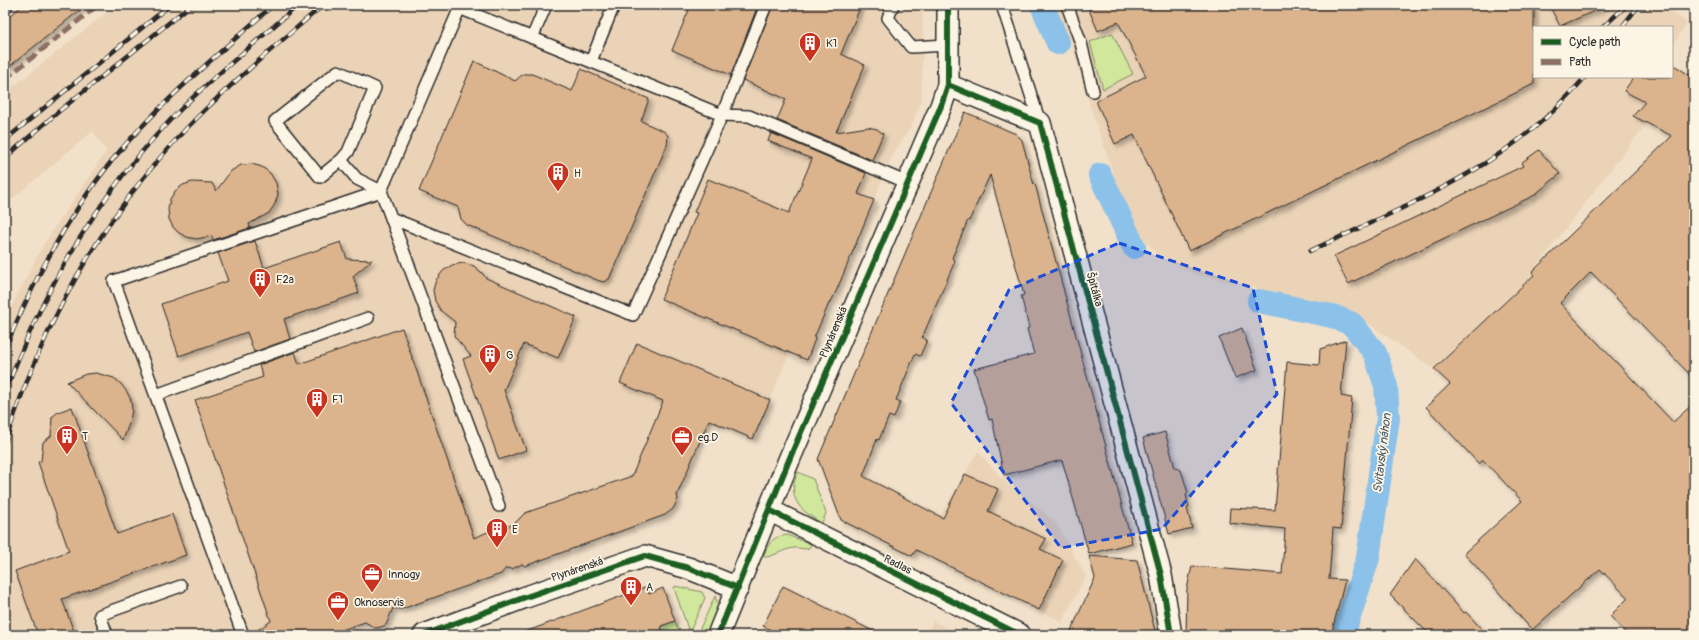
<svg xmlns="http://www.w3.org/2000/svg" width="1699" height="640" font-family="Pangolin,sans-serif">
  <defs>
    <filter id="shadow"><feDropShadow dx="3.5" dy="3.5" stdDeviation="2" flood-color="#0004"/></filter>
  </defs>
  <rect width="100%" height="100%" fill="#f2e1ca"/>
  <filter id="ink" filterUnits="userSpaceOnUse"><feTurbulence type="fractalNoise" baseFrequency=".025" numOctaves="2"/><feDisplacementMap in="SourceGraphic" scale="8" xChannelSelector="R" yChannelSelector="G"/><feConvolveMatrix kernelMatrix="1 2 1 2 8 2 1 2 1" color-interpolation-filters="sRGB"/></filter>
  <g filter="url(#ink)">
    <path fill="#ebd3b7" d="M116 5H923L922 100 911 127 893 154 872 205H871L862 227H863L861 232H860L851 253 852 254 832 296 834 297 831 302 830 301 814 338 815 339 813 345 790 352 753 439 709 421 677 496 678 498 673 509 665 515 525 566 520 564 512 569 508 567 504 570 393 611 390 609 387 624 381 627 375 628 368 615 327 635H5V319L43 245 106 151 93 131 5 205V93Z
      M1054 5H1664L1687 23 1672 47V27H1534V77H1653L1645 102 1633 116 1647 123 1532 272 1534 275 1434 369 1362 319 1323 304 1192 273 1156 253 1143 238 1119 190 1088 100 1071 42Z
      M978 451 1000 477 1055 522 1086 576 1062 622 916 549 940 516Z
      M933 621 961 635H926Z"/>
    <path fill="#d0e79c" stroke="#7e8964" d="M1112 33 1133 74 1103 89 1090 42Z
      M798 472 813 479 826 513 822 523C800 511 786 498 798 472Z
      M787 535 811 544 810 547C805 551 800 547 794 548 783 549 772 558 763 557 769 543 771 537 787 535Z
      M675 586 702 592 705 598 691 629H688L674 588Z
      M715 596 718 605 707 635H697Z
      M675 621 680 635H649L662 630 661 626Z"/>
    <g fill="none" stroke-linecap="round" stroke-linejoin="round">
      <path stroke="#8cc2ea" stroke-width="24" d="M1042 5 1058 43
        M1100 175 1134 247
        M1259 301 1332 316 1352 324 1375 353 1386 386 1388 418 1368 558 1343 635"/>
    </g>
    <path fill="#dbb38c" stroke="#2b2b2b" filter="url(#shadow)" d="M23 5H86L5 70V20Z
      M691 5H758L731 75 672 50Z
      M773 5H861L841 54 865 65 836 132 868 127 877 129 883 134 872 160 777 120 786 99 743 80Z
      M1087 5H1534V84L1189 251 1134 135 1115 144 1096 101 1146 76 1118 22 1098 31Z
      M1549 5H1608L1560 26Z
      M474 61 515 81 523 74H532L572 91 581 69 649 99 641 121 665 132 668 136 667 145 609 279 603 282 597 280 467 225 461 219 458 207 419 191Z
      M1672 64 1694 78V379L1591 272 1560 303 1673 422 1694 403V635H1628L1610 616 1628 598 1600 569 1532 630 1464 553 1522 501 1483 460 1479 464 1426 407 1450 384 1434 369 1534 275 1532 272 1672 136 1633 116 1645 102 1624 91 1634 77H1672Z
      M965 112 1016 134 1022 140 1034 185 1035 184 1132 543 1089 554 1062 460 1004 475 992 419 989 420 974 369 1034 354 1027 329 1029 328 1021 296 1024 295 990 175 969 221 968 220 952 258 955 261 922 338 927 340 920 356 915 354 896 400 900 402 894 418 889 416 879 440 877 439 863 476 943 518 965 474 998 489 988 511 1046 539 1040 549 1063 560 1039 610 916 550 912 556 841 520 818 459Z
      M771 133 866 173 858 194 874 200 838 287 831 302 830 301 814 338 815 339 807 360 661 299 697 213 694 212 708 179 789 213 812 159 768 141Z
      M1539 150 1560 174 1533 196 1348 284 1334 256 1523 166 1521 163Z
      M252 164 262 167 270 173 276 183 278 194 275 204 269 213 249 224 250 228 213 240 212 236 196 239 187 237 179 233 173 227 169 219 168 209 170 199 175 191 183 185 192 182 212 183 216 191 231 171 241 165Z
      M255 241 264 268 341 242 347 259 372 260 353 276 359 293 284 319 290 339 254 352 247 332 179 356 161 304 228 281 218 253Z
      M463 263 474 266 482 273 486 278 576 317 558 358 524 344 504 390 526 450 499 460 463 359 471 356 454 336 455 322 441 311 435 301 433 290 436 280 443 271 452 265Z
      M402 328 474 538 499 527 503 529 515 523 525 513 632 476 663 401 620 383 637 343 770 400 753 439 709 420 677 495 678 499 673 509 665 515 525 566 522 564 512 569 506 568 501 574 402 609 393 608 386 625 381 627 375 628 365 622 327 635H250L271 621 195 400 263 377 259 365 295 352 299 364Z
      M1242 328 1257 370 1235 378 1219 338Z
      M1346 340 1341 396 1352 398 1341 529 1333 528 1329 579 1345 580 1331 635H1186L1187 589 1192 566 1282 574 1285 529 1229 523 1230 508 1275 510 1287 362 1319 365 1320 349Z
      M96 373 114 378 121 384 127 392 131 400 132 410 130 421 123 440 67 382 86 374Z
      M72 407 117 534 172 514 186 555 62 599 75 635H38L15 571 69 551 38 462 41 461 43 442 51 436 52 417 58 412Z
      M1165 432 1175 468 1181 470 1188 493 1186 495 1189 507 1187 508 1192 528 1169 534 1143 438Z
      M1089 556 1137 560 1156 635H1069L1095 578Z
      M1415 559 1464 613 1466 612 1487 635H1430L1390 595Z
      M783 586 881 635H781L763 626Z
      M646 587 649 594 663 588 675 621 661 626 662 630 649 635H523L522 633Z"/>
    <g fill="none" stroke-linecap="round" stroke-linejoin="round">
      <g stroke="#2b2b2b" stroke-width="14">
        <path id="service" d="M893 5 888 18 911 47 948 45
          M1002 5 1040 123
          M1067 5 1081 43 1093 91
          M5 7 7 5
          M459 8 722 115 749 116 908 183
          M532 38 546 5
          M591 61 614 5
          M341 160 348 152 375 88 338 71 275 121 320 177 341 160 357 179 381 191 499 506
          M391 218 633 315 722 115 766 5
          M156 395 368 318
          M107 635 100 615 181 586
          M243 635 114 281 381 191 461 5"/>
      </g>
      <g stroke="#2b2b2b" stroke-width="24">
        <path id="minor" d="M948 85 1040 123 1161 575 1171 635
          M769 510 1020 635
          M424 635 523 598 645 556 688 568 738 588
          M718 635 789 460 941 106 948 85V5"/>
      </g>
      <use href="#service" stroke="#fcf5e5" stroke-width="11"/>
      <use href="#minor" stroke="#fcf5e5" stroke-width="21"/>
      <g stroke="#2b2b2b" stroke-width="4.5">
        <path id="rail" d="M1603 27 1627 5
          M1622 27 1639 5
          M5 140 170 5
          M5 158 58 112 191 5
          M1310 251C1410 204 1513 165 1585 77
          M5 349C33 281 68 215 114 158 161 101 219 54 273 5
          M5 393C45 284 105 183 189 101 224 68 262 37 298 5
          M5 443C43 324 98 223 184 131 227 86 276 46 323 5"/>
      </g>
      <use href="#rail" stroke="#fcf5e5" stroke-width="3" stroke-dasharray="9" stroke-linecap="butt"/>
      <path stroke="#8d6e63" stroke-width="5" stroke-dasharray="10 5" stroke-linecap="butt" d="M5 79 98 5"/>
      <g stroke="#fcf5e5" stroke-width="8">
        <path id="cycleway" d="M948 85 1040 123 1161 575 1171 635
          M769 510 1020 635
          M424 635 523 598 645 556 688 568 738 588
          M718 635 789 460 941 106 948 85V5"/>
      </g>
      <use href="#cycleway" stroke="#1b5e20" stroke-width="6"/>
    </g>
  </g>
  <path fill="#1d4ed8" fill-opacity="0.2" stroke="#1d4ed8" stroke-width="3" stroke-dasharray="8 5" stroke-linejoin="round" d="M1119 243 1253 288 1277 394 1162 529 1061 548 951 403 1009 290Z"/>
  <defs>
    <g id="building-pin" transform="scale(1.15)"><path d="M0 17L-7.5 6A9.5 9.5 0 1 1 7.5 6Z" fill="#c8321e" stroke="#fcf5e5"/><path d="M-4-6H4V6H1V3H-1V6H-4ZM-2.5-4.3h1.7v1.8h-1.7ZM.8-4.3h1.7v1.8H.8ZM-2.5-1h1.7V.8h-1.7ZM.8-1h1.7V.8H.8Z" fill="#fff"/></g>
    <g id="office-pin" transform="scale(1.15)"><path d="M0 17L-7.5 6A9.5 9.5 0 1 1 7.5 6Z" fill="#c8321e" stroke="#fcf5e5"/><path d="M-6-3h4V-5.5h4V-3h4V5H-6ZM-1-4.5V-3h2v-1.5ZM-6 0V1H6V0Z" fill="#fff"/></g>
  </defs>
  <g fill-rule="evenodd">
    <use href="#building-pin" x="810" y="43"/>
    <use href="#building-pin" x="558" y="173"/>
    <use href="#building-pin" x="260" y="279"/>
    <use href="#building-pin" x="490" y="355"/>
    <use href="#building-pin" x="317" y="399"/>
    <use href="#building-pin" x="67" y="436"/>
    <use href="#office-pin" x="682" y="437"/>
    <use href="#building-pin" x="497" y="529"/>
    <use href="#office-pin" x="372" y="574"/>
    <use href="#building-pin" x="631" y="587"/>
    <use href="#office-pin" x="338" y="602"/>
  </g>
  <g text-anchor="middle" stroke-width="3.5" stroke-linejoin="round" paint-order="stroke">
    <g font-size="11" fill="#2b2b2b" stroke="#fcf5e5" text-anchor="start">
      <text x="826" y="47">K1</text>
      <text x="574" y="177">H</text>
      <text x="276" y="283">F2a</text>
      <text x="506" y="359">G</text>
      <text x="332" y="403">F1</text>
      <text x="82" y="440">T</text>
      <text x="698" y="441">eg.D</text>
      <text x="512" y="533">E</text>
      <text x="388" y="578">Innogy</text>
      <text x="646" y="591">A</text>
      <text x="354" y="606">Oknoservis</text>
    </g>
    <g font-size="11" fill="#2b2b2b" stroke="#fcf5e5">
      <text transform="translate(1095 289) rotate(75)" y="4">Špitálka</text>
      <text transform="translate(833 332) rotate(-67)" y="4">Plynárenská</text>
      <text transform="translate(898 564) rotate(26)" y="4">Radlas</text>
      <text transform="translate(577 569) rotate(-19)" y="4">Plynárenská</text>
    </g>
    <g font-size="12" font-style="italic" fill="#485864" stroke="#fcf5e5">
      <text transform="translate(1382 453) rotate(-83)" y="4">Svitavský náhon</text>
    </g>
  </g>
  <rect width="1699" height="640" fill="none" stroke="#fcf5e5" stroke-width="20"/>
  <rect x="10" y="10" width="1679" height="620" fill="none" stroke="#2b2b2b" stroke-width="1.5" filter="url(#ink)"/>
  <rect x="1533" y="26" width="140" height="52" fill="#fcf5e5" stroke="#a8a49b"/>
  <rect x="1541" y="39" width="20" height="6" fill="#1b5e20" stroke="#a8a49b"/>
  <text x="1569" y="46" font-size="12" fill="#2b2b2b">Cycle path</text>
  <rect x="1541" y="59" width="20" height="6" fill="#8d6e63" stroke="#a8a49b"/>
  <text x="1569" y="66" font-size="12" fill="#2b2b2b">Path</text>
</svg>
